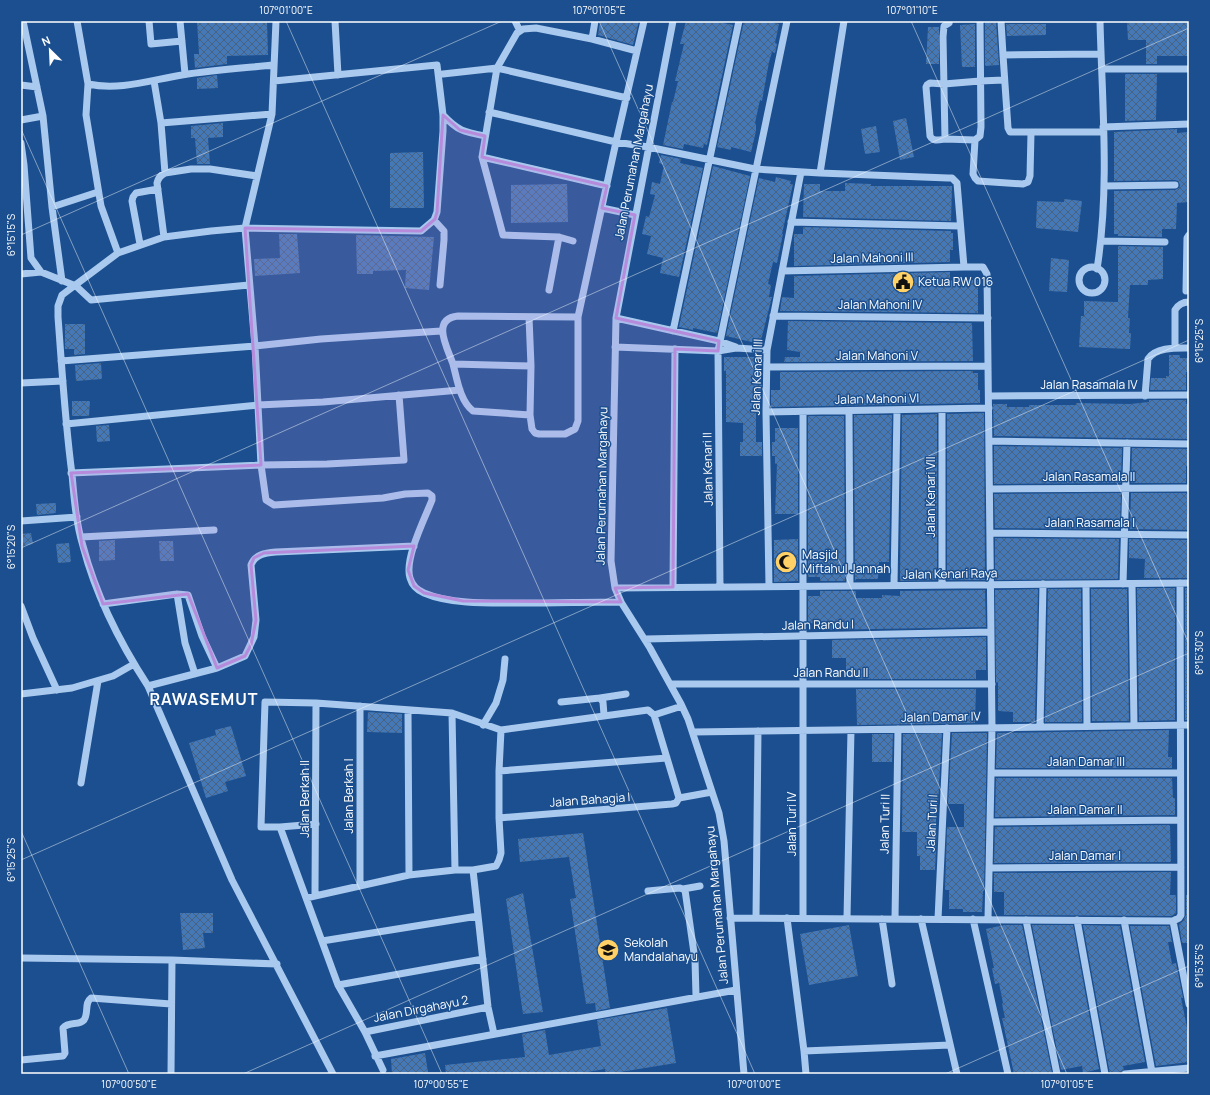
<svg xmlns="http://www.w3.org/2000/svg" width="1210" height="1095" font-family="Manrope,sans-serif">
  <defs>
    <pattern id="building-cross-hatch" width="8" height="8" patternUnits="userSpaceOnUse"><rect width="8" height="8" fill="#4478b7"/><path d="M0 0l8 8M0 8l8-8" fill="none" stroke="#486282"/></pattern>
  </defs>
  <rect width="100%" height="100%" fill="#1b4f8f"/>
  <path fill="url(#building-cross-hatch)" d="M197 21H267L268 55 227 56V64L195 68 194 54H199Z
    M600 21H639L633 45 598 35Z
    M686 21H714L733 25 707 145 704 144 703 148 684 144 683 149 663 145 672 102H673L678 81H675L684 44H680Z
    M744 21H768L779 24 775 43 777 44 775 53 772 52 769 62 762 101 760 100 755 123 756 124V131L751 152 731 147V150L717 147Z
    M985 21H996L999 65 985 66Z
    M1147 21H1189V56H1157V64H1146V40H1128L1127 23 1147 22Z
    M975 24V67H962L960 25Z
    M1006 24H1046V35L1007 36Z
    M928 27H939V64H926Z
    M1125 74H1157L1156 120 1125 121Z
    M217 75 218 88 197 89V78Z
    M906 118 914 157 900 160 893 121Z
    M223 123V137L208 138 210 164H197L195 138H191V126Z
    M876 126 880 152 865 154 861 129Z
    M1177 129V133L1189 132V202L1177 203 1176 229H1162V237L1118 236V234H1114V191L1175 190 1179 188 1180 185 1178 181 1175 180 1114 181V132Z
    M423 152 424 208H390V153Z
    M661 155 681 159 680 163 703 168 679 277 660 273 663 258 647 254 651 236 642 234 646 216 649 217 655 195 650 194 652 182 660 184 664 165 659 163Z
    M713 166 750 176 717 333 693 328V330L679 327Z
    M776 177 791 181 790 184H793L782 234H783L777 263 773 262 768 284 771 285 769 297H772L760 344 726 336 759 178 775 182Z
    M845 183 871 184V186H952L951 221 803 217 804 184H820V191H845Z
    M567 184 568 222 511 223V185Z
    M1064 199 1082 201 1078 232 1036 228 1037 201 1064 202Z
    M803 227 951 231V233H953V250H950V262L794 266V234H803Z
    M279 234H297L300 273 255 276 254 259 280 258Z
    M356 235 434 237 429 290 405 288 406 270 373 271V274H357Z
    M1118 246 1163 247V279L1148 280V285H1130L1128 318H1130L1129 333H1131L1130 349 1079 347 1081 316H1084V301L1118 302Z
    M1051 258 1069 260 1067 292 1049 291Z
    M950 272V280H978V313L780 311 782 297 794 298V276Z
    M788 321 972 323 973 361 784 362 785 357H800V352L787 350Z
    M65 324H85V354L74 355V349H65Z
    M1169 355H1180V358H1189V372H1186V390H1150L1151 378H1166V376H1169Z
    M724 357H760L761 408H756V442H762V456H740V442H743V423L726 422V371H724Z
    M101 363 102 379 76 381 75 365Z
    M973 371V373H978V390H980V403L771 407V390H780V372Z
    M1149 400H1186V404H1188L1189 439 994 436 993 404H1007V407H1029V405H1076V403L1130 404 1149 402Z
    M72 401H90L89 416H72Z
    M984 413 985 580H947V414Z
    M937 414V580L900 581 902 415Z
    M854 415H892L889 562H879L878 579H856L855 581Z
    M808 416H844L845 581H820V577H808Z
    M109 425 110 441 97 442 96 426Z
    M775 428H798V514H775L777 464H775V456H772V442H775Z
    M994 446 1122 448 1121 483 994 484Z
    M1132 448 1189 449V466H1186V483H1131Z
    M1121 493 1120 529 995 528 994 494Z
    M1131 493H1186L1187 494V514H1189V530L1130 529Z
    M56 503V513L37 515 36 504Z
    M31 533 33 544 21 546V534Z
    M995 538 1119 539 1118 579 995 580Z
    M798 539V581L774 582V540Z
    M1129 539 1188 540 1187 564H1189V578H1144L1145 559 1129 558Z
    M115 540V560L99 561V541Z
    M159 541H173L174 561H160Z
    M69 543 71 562 58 563 56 544Z
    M1137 588H1175V720L1139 721Z
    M1185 588H1189V720H1185Z
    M1038 589 1035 722H1013V712L998 711V683L996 682 995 590Z
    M1048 589H1081L1082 722H1045Z
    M1091 589H1127L1129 721H1092Z
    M985 590 986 627 820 630V624L808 623V596H820V591H856V598H882V595L900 596V591Z
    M986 637V670H976V679H856V677H846V658H832V640Z
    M856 689H976L975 723 857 725Z
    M368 712 402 714V733L367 732Z
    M231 726 246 776 225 782 228 791 206 798 189 743 216 735 215 730Z
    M1169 730 1168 757H1172V768H996L997 733Z
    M942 733 938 804H936V827H937L935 870H920V856H917V832H902L903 734Z
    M952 733H987L984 891H983L982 912H963V909H949V890H945L947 827H964V804H948Z
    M872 734H893L892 762H872Z
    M996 778H1172L1173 798H1175V815L995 817Z
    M1170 825 1171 862 994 863 995 827Z
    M583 833 610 1008 596 1011 595 1003 586 1004 570 899 576 898 569 857 520 862 518 839Z
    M1171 872 1170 895H1176V913L1172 916 1004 915V892H994V873Z
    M523 893 543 1012 523 1014 506 899Z
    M1186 895H1189V943H1182L1179 924 1183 921 1186 915Z
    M180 913H213V933H203L205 948 183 950Z
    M849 925 858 976 809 985 800 934Z
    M1004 925H1022L1052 1073 1045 1074H1014L1002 1018H1005L1002 1004 1003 1003 999 983 995 984 992 968H994L986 929Z
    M1032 925H1073L1099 1069 1083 1073 1082 1066 1061 1070Z
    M1083 925 1120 926 1145 1062 1123 1066 1124 1069 1121 1072 1110 1074Z
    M1130 926H1169L1172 942H1168L1172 964 1176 963 1183 998H1181L1189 1037V1062L1156 1066Z
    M667 1008 676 1063 608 1074H606L605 1069 576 1074H446L445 1065 525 1057 522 1034 545 1030 549 1055 601 1046 597 1020Z
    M425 1053 428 1072 417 1074H392L391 1059Z"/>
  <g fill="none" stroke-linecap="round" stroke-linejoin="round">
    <path stroke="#a9c9ee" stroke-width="7" d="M23 21 43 116 52 207 62 281
      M77 21 88 84C119 91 151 80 182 75 212 70 244 68 274 65
      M149 21 151 44 182 41
      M180 21 185 74
      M276 21 272 114 245 228 255 346 261 465 266 500 274 505 383 498 405 494 428 493 432 496V500C425 518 404 559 410 578 412 585 417 590 424 593 452 605 493 603 523 603 556 603 588 602 621 602
      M335 21 338 75
      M515 21 520 31
      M673 21 616 318 611 561 615 588 621 602 650 648 681 704 688 719 719 813 724 841 744 1074
      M980 21 981 127 980 136 975 140 973 174 975 178 978 181 1023 184 1028 182 1030 176 1031 133
      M1001 21 1003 55
      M949 23 944 26 943 37 945 139 975 140
      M592 39 595 21
      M1101 54 1003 55 1008 128 1010 132H1103
      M1102 69H1189
      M443 74 497 68 627 98
      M154 81 161 123 165 173
      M274 81 437 65 443 115V131L437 212 434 220 421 231 245 228 211 231 164 237 118 253 62 295 58 306V317C62 369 65 422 72 474 74 498 76 523 83 546 96 596 120 643 148 686L232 880 333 1074
      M88 84 86 115 101 206 118 253
      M21 85 37 87
      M489 112 616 142 648 147 755 169 820 173 948 178H952L957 183 964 267H983L987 274 992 728 988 919
      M443 115C458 131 464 132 485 136
      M21 120 43 116
      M161 123 272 114
      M1103 127 1189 124
      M945 139C939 140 933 142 930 136L926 87 927 85 930 83 944 84 980 81 1004 80
      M21 143 24 165 31 258 41 272
      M482 157 503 235 559 237 573 241
      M820 173 844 21
      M607 186 482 157 497 68 517 33 523 29 536 28 592 39 637 51
      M1104 186 1175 185
      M52 207 98 192
      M602 208 635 215
      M434 220 444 231V240L440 285
      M791 222 960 226
      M164 237 157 183C158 178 161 175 165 173L191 169H210L257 176
      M1101 241 1165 242
      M140 244 132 201 133 197 136 193 158 189
      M1079 280a13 13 0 1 1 26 0a13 13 0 1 1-26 0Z
      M1097 269C1110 187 1102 103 1100 21
      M782 271 964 267
      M21 274 41 272 76 286 91 300 249 285
      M549 290 559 237
      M1186 291 1187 238 1189 235
      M773 316 988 318
      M529 317 531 366 530 415 532 429 535 433 539 434H565L575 429 578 421V317L616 142 644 21
      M616 318 719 341 736 347
      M673 331 739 21
      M615 347 718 351 736 348 767 350
      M1175 348V310C1178 305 1183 302 1189 302
      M61 361 255 346 321 339 441 331
      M453 364C448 349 430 319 458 316L578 317
      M767 367 988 366
      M21 383 63 381
      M989 396 1189 395
      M1145 396 1148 359C1156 347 1176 348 1189 348
      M942 409V585
      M849 411 850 586
      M766 412 989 408
      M803 412V918
      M530 415 473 411C460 401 457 379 453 364L531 366
      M66 424 258 405 323 402 460 390
      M989 441 1189 444
      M71 473 261 465 327 464 404 460 399 395
      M990 489 1189 488
      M21 521 77 517
      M990 533 1189 535
      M81 537 214 530
      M1086 584 1087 726
      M1123 584 1127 443
      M1132 584 1134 726
      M894 585 897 410
      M769 586 766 412 767 350 801 172
      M673 587 675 349
      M720 587 718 351 787 21
      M615 588 1189 583
      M177 594 185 643 195 674
      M103 604 177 594 188 595 202 636 217 668
      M21 606 33 638 57 690
      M645 639 991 632
      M670 684H992
      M148 686 217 668 245 656 254 637 256 620 251 565C255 554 266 553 276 552L414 546
      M21 694 72 688 113 676 134 664
      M600 698 626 694
      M561 702 600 698 603 702 604 715
      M408 710 409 875
      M452 713 455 870
      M654 715 682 706
      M483 725 496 703 503 680 505 659
      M1040 727 1043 584
      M693 732 1189 725
      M499 771 667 758
      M991 773H1180
      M81 783 98 681
      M679 798 712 792
      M499 818 672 804 676 803 679 798
      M990 822 1180 820
      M316 824 280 827 338 985 365 1032 383 1070
      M280 827H261L265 702 316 703 452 713 501 730 648 710 654 715 679 798
      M989 868 1181 867
      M473 870 488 1007 494 1034
      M360 886V706
      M683 889 700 886
      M648 891 680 888 685 890 695 960 696 996
      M315 895 316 703
      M306 898 409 875 455 870H473L496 866 499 860 501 853 499 818V771L501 730
      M730 918 1173 921 1179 918 1181 915 1180 583
      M756 918 758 731
      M787 918 804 1051 950 1045
      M847 918 851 730
      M882 919 892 984
      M895 919 898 729
      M921 919 957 1074
      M938 919 947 728
      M973 919 1008 1074
      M1026 920 1057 1074
      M1077 920 1105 1074
      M1124 920 1152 1072
      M1173 921 1189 1004
      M322 941 478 916
      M21 958 172 960 171 1074
      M172 960 277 964
      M338 985 483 959
      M365 1032 488 1007
      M804 1051 806 1074
      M375 1056 736 990
      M21 1060 63 1056 65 1053 63 1028C69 1021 79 1026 84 1020 89 1013 84 1003 91 998L171 1004
      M1125 1074 1189 1068"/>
  </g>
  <path fill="#b68bdc" fill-opacity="0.2" stroke="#b68bdc" stroke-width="3" stroke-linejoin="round" d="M443 115 460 130 485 136 482 157 607 186 602 208 635 215 616 318 719 341 718 351 675 349 673 587 615 588 621 602 463 601 424 593 414 586 408 570 414 546 264 553 254 558 251 565 256 620 251 645 245 656 217 668 188 594 103 604 82 546 71 473 261 465 245 228 421 231 435 219 437 212Z"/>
  <path fill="none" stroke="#fff" stroke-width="1" stroke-opacity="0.45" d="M286 21 755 1074M599 21 1067 1074M911 21 1189 644M21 129 442 1074M21 235 502 21M21 548 1189 28M21 831 129 1074M21 860 1189 340M243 1074 1189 653M945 1074 1189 966"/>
  <defs>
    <g id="civic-disc" transform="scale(1.15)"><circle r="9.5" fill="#ffd166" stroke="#1b4f8f"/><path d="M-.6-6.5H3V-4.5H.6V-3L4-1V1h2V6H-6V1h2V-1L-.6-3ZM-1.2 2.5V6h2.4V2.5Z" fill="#111"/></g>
    <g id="mosque-disc" transform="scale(1.15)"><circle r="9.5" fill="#ffd166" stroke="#1b4f8f"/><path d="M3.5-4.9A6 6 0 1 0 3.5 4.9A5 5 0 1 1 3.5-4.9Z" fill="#111"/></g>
    <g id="school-disc" transform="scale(1.15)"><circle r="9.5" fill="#ffd166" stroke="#1b4f8f"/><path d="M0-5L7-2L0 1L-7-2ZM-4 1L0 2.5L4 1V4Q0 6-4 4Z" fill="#111"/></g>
  </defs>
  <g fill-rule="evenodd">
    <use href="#civic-disc" x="903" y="282"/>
    <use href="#mosque-disc" x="786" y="562"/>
    <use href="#school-disc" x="608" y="950"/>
  </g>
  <g text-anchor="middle" stroke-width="3" stroke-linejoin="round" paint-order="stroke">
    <g font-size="12" fill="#fff" stroke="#1b4f8f">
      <text transform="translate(634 162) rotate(-79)" y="4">Jalan Perumahan Margahayu</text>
      <text transform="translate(872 258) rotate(-1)" y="4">Jalan Mahoni III</text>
      <text x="880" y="309">Jalan Mahoni IV</text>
      <text x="877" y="360">Jalan Mahoni V</text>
      <text transform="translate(757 377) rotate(-88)" y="4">Jalan Kenari III</text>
      <text x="1089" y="389">Jalan Rasamala IV</text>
      <text transform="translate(877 399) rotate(-1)" y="4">Jalan Mahoni VI</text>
      <text transform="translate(708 469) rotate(-91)" y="4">Jalan Kenari II</text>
      <text x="1089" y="481">Jalan Rasamala II</text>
      <text transform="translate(602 486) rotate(-89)" y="4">Jalan Perumahan Margahayu</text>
      <text transform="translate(931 497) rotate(-90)" y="4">Jalan Kenari VII</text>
      <text x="1090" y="527">Jalan Rasamala I</text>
      <text transform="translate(950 574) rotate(-1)" y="4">Jalan Kenari Raya</text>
      <text transform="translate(818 625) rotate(-1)" y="4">Jalan Randu I</text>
      <text x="831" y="677">Jalan Randu II</text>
      <text transform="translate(941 717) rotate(-1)" y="4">Jalan Damar IV</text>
      <text x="1086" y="766">Jalan Damar III</text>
      <text transform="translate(349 796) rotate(-90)" y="4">Jalan Berkah I</text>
      <text transform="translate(305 799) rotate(-90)" y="4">Jalan Berkah II</text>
      <text transform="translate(590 800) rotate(-4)" y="4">Jalan Bahagia I</text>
      <text x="1085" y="814">Jalan Damar II</text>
      <text transform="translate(932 823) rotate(-87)" y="4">Jalan Turi I</text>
      <text transform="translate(792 824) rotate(-90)" y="4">Jalan Turi IV</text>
      <text transform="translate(885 824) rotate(-89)" y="4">Jalan Turi II</text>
      <text x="1085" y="860">Jalan Damar I</text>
      <text transform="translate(717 905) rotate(-95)" y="4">Jalan Perumahan Margahayu</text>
      <text transform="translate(421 1009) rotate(-11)" y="4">Jalan Dirgahayu 2</text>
    </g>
    <g font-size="12" fill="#fff" stroke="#1b4f8f" text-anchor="start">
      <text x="918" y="286">Ketua RW 016</text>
      <text x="802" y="559">Masjid<tspan x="802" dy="14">Miftahul Jannah</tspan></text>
      <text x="624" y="947">Sekolah<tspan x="624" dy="14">Mandalahayu</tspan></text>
    </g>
    <g font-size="16" font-weight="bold" letter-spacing="1" fill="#fff" stroke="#1b4f8f">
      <text x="204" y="705">RAWASEMUT</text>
    </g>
  </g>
  <rect width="1210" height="1095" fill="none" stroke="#1b4f8f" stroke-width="44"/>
  <g transform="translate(50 50) rotate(336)" stroke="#1b4f8f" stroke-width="3" paint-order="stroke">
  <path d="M0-3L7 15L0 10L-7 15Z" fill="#ffffff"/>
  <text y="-6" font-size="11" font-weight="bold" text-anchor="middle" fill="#ffffff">N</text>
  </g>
  <rect x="22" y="22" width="1166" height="1051" fill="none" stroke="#fff" stroke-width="1.5"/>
  <g font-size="10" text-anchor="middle" fill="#fff">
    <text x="286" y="14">107°01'00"E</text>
    <text x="599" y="14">107°01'05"E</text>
    <text x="912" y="14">107°01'10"E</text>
    <text transform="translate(11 235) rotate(-90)" y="4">6°15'15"S</text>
    <text transform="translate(1199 341) rotate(-90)" y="4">6°15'25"S</text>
    <text transform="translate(11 547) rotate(-90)" y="4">6°15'20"S</text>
    <text transform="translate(1199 653) rotate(-90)" y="4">6°15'30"S</text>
    <text transform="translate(11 860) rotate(-90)" y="4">6°15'25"S</text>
    <text transform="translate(1199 966) rotate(-90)" y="4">6°15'35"S</text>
    <text x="129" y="1088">107°00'50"E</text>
    <text x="441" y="1088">107°00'55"E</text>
    <text x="754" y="1088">107°01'00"E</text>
    <text x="1067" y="1088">107°01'05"E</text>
  </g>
</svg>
